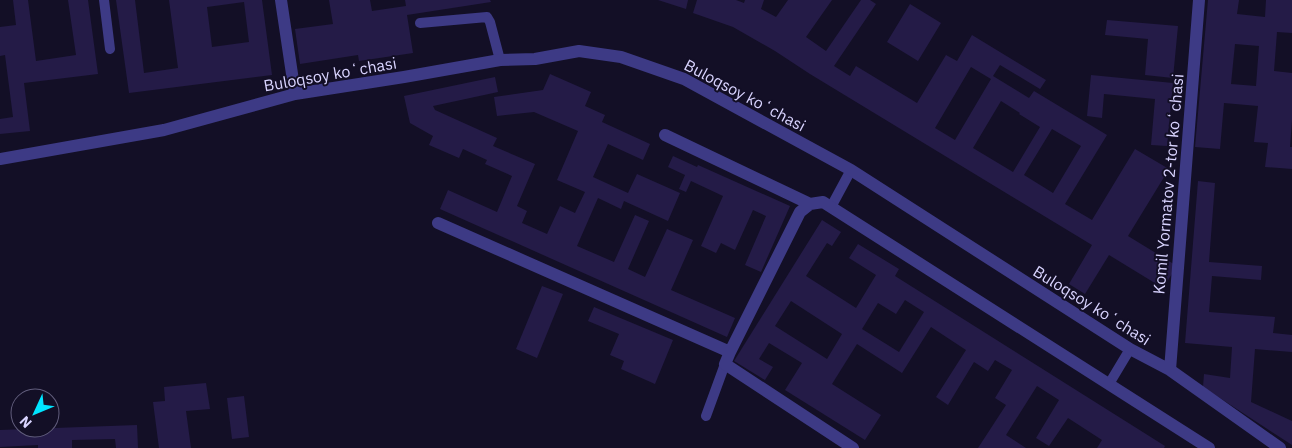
<svg xmlns="http://www.w3.org/2000/svg" width="1292" height="448" font-family="'IBM Plex Sans',sans-serif">
  <rect width="100%" height="100%" fill="#130f26"/>
  <path fill="#241b47" fill-rule="evenodd" d="M13 0H28L36 61 76 55 68 0H88L98 74 24 83 30 131 0 134V119L13 117 5 55 0 56V27L16 25Z
    M116 0H135L144 73 178 68 169 0H262L272 75 129 93ZM244 2 249 42 212 47 207 7Z
    M329 0H370L372 11 406 6 405 0H490L491 2 407 15 413 53 359 61 358 55 300 64 295 29 333 24Z
    M658 0H688L686 9Z
    M697 0H736L744 3 745 0H764L761 9 776 17 788 0H832L806 37 826 51 861 0H870L876 4 834 66 850 76 856 66 917 103 946 55 957 61 972 35 1046 80 1040 89 1000 65 993 76 1029 98 1034 91 1107 135 1065 204 1092 220 1135 149 1169 169 1128 236 1177 266 1163 288 1109 255 1085 294 1069 284 1092 245 810 74 775 51 733 27 693 13ZM971 67 991 79 955 140 935 128ZM1001 101 1020 113 1019 114 1040 127 1013 172 973 148ZM1052 129 1081 146 1053 193 1024 175Z
    M1208 0H1239L1237 14 1265 17 1266 0H1292V33L1277 32 1274 71 1292 73V120L1290 147H1292V169L1265 167 1268 143 1254 142 1258 106 1224 103 1220 149 1195 147ZM1235 44 1259 46 1256 86 1231 84Z
    M910 4 941 23 918 61 887 42Z
    M1107 20 1178 26 1173 78 1145 75 1148 39 1105 35Z
    M550 74 591 92 585 106 605 115 602 122 650 144 643 160 608 144 593 177 628 193 637 174 680 193 668 221 624 201 621 209 598 198 577 246 614 262 635 215 649 221 628 269 645 277 667 229 693 240 671 290 735 318 727 337 440 209 448 190 497 212 512 176 485 164 487 160 463 149 459 158 429 145 433 136 410 123 404 96 495 77 498 92 433 106 435 110 497 138 493 146 535 164 517 206 527 211 522 223 547 234 560 206 575 213 585 192 557 180 578 131 534 112 497 116 494 97 543 90Z
    M1091 75 1173 83 1167 146 1151 145 1155 99 1104 94 1102 118 1087 116Z
    M673 156 697 167 698 165 790 206 761 272 745 265 766 216 753 210 735 250 721 243 716 253 701 246 723 196 691 181 686 192 679 189 685 175 668 167Z
    M1198 181 1215 183 1209 262 1262 266 1261 280 1212 276 1209 312 1275 317 1273 333 1292 335V352L1255 349 1251 402 1292 421V445L1203 387 1204 374 1230 378 1232 347 1185 343Z
    M822 220 841 232 832 246 827 243 806 276 856 308 876 275 849 258 858 244 899 269 895 276 1165 446 1164 448H1097L1102 440 1068 418 1049 446 1036 438 1059 400 1037 386 1006 435 1026 448H978L1006 405 995 398 1012 370 995 360 988 371 974 362 948 405 936 397 966 350 931 327 902 373 857 344 832 384 881 415 865 440 785 390 802 363 769 343 759 359 773 367 765 380 734 361ZM905 300 924 312 899 352 862 329 878 303 896 314ZM791 301 842 334 827 359 775 326Z
    M542 286 563 294 537 358 516 349Z
    M594 307 673 340 655 384 621 369 624 361 610 355 619 334 588 321Z
    M206 383 210 409 186 411 191 448H159L153 402 165 401 164 387Z
    M244 396 249 437 232 439 227 398Z
    M137 425 138 448H116L115 439 72 440V448H38V445L0 447V430Z"/>
  <g fill="none" stroke-linecap="round" stroke-linejoin="round">
    <path stroke="#3d3a85" stroke-width="10" d="M104 0 110 49
      M420 23 487 17 490 22 500 60
      M831 207 851 170
      M1109 384 1130 349
      M706 416 725 364"/>
    <path stroke="#3d3a85" stroke-width="12" d="M281 0 295 94
      M665 135 810 204
      M0 159 164 130 295 94 404 77 500 60 535 59 579 51 621 57 684 79 851 170 1130 349 1170 370 1280 448
      M438 223 730 352 800 212 810 204 823 202 1209 448
      M730 352 725 364 853 448
      M1170 370 1199 0"/>
  </g>
  <g text-anchor="middle" stroke-width="4" stroke-linejoin="round" paint-order="stroke">
    <g font-size="16" fill="#d9d4ff" stroke="#130f26">
      <text transform="translate(330 74) rotate(-10)" y="6">Buloqsoy koʻchasi</text>
      <text transform="translate(745 95) rotate(28)" y="6">Buloqsoy koʻchasi</text>
      <text transform="translate(1168 184) rotate(-85)" y="6">Komil Yormatov 2-tor koʻchasi</text>
      <text transform="translate(1092 305) rotate(32)" y="6">Buloqsoy koʻchasi</text>
    </g>
  </g>
  <g transform="translate(35 413) rotate(226)"><circle r="24" fill="#130f26" stroke="#625e7d"/>
  <path d="M0-4L9 19L0 12L-9 19Z" fill="#00e5ff"/>
  <text y="-8" font-size="14" font-weight="bold" text-anchor="middle" fill="#d9d4ff">N</text>
  </g>
</svg>
